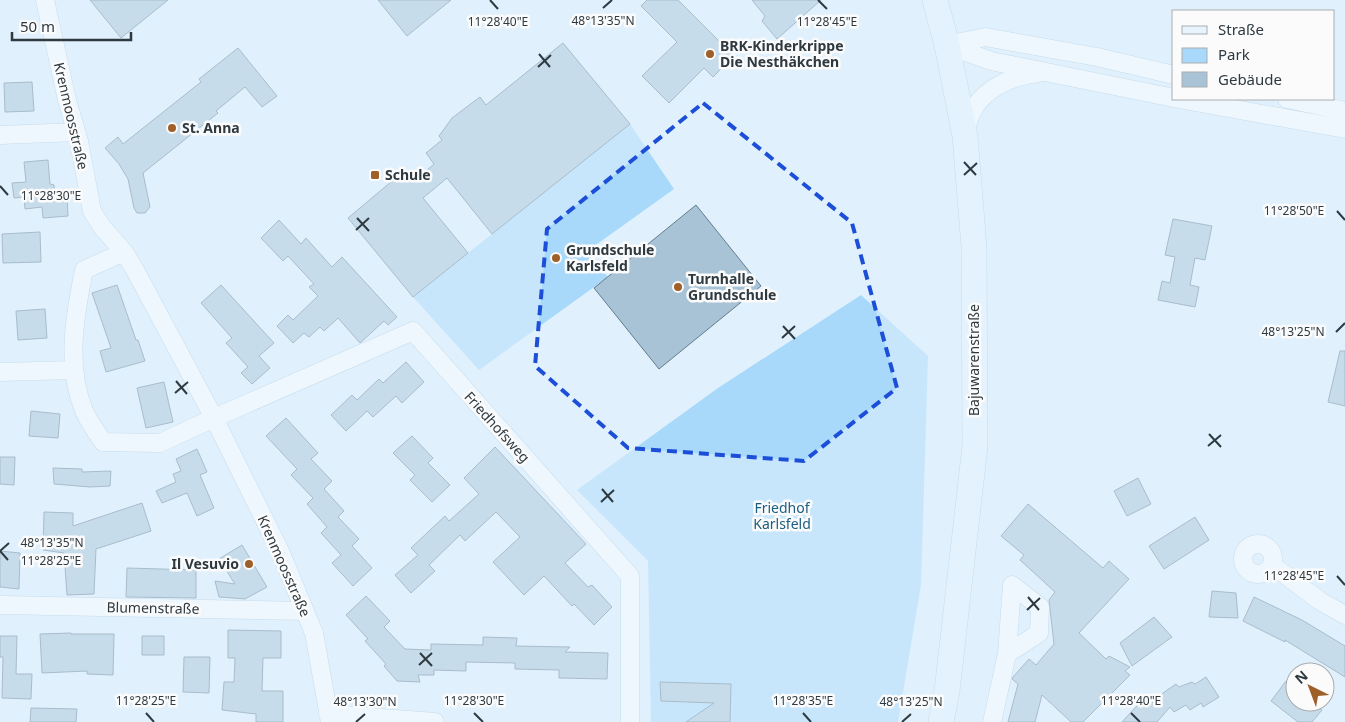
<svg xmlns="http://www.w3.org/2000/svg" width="1345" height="722" viewBox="0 0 1345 722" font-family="'Noto Sans',sans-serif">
  <rect width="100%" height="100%" fill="#e0f1fd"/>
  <!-- green -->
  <path fill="#a8d9fa" d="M630 124 674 189 586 252 608 277 479 370 413 297Z
    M861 295 928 356 921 585 898 722H651L648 561 577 490 718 388Z"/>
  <!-- building -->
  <path fill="#a8c3d5" stroke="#647d8e" d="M90 0H168L121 38Z
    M378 0H451L407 36Z
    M647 0H678L734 56 713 77 704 68 669 103 642 76 677 42 641 6Z
    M752 0H821L777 39 762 21 765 16Z
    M563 43 630 124 492 234 447 178 423 198 468 253 413 297 348 218 404 171 413 182 434 164 426 153 442 140 439 136 452 118 480 97 486 105Z
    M238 48 277 96 262 107 245 87 216 111 218 113 143 173 150 207 145 213H137L134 208 128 179 119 164 105 148 118 137 123 144 201 82 199 79Z
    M32 82 34 111 5 112 4 83Z
    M48 160 50 184 54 185 55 196 67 195 68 216 43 218 42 207 25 209 24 197 14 198 12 183 26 182 24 162Z
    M696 205 761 286 659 369 594 288Z
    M1173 219 1212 226 1205 260 1195 258 1190 285 1199 287 1195 307 1158 300 1162 281 1170 283 1175 257 1165 255Z
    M279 220 301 244 306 238 332 267 342 257 397 317 388 325 384 321 360 343 338 318 324 331 320 327 309 337 304 333 293 343 277 326 288 315 293 320 318 296 309 287 314 284 288 256 283 261 261 238Z
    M40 232 41 262 3 263 2 234Z
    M117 285 136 340H138L145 361 106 372 100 351 111 348 92 293Z
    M221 285 274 343 259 356 270 368 252 384 241 373 248 367 226 343 232 338 201 303Z
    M45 309 47 338 18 340 16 311Z
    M1340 351H1345V406L1328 402Z
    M406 362 424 382 402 403 396 396 373 417 367 411 346 431 331 415 352 395 357 400 379 379 383 383Z
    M164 382 173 422 146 428 137 388Z
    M31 411 60 414 58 438 29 436Z
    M286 418 318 453 311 459 332 481 324 489 344 511 338 517 359 539 352 546 372 568 353 586 332 563 341 555 321 533 327 527 307 504 313 498 291 475 297 469 266 436Z
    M412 436 433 458 428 463 450 485 432 502 410 480 415 475 393 453Z
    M495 447 586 544 565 563 588 587 592 585 612 607 594 625 574 604 572 606 544 576 524 595 493 562 520 537 496 512 465 541 460 535 429 565 435 571 411 593 395 575 418 555 411 548 445 516 449 521 479 494 464 478Z
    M197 449 207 472 200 475 214 508 197 516 187 493 162 503 156 491 176 482 173 474 181 471 176 459Z
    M0 457H15L14 485 0 484Z
    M53 468 82 469V472L111 471 110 486 90 487 54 484Z
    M1138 478 1151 504 1127 516 1114 491Z
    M142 503 151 531 96 549 94 594 67 595 64 553 43 550 44 512 73 513V526Z
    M1028 504 1103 568 1109 561 1129 579 1079 633 1106 659 1109 656 1130 667 1125 671 1130 675 1083 722H1071L1042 695 1035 722H1008L1018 684 1012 679 1013 677 1029 659 1036 665 1054 644 1049 600 1055 592 1020 560 1024 555 1001 536Z
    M1195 517 1209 540 1164 569 1149 546Z
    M242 545 267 587 245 599 219 597 215 581 235 584 219 559Z
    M0 551 20 553 19 589 0 587Z
    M127 568 196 570V598L126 597Z
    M1212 591 1236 593 1238 618 1209 617Z
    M366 596 390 621 384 627 405 649 431 650V644L483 645V637L517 638 516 646 570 647 565 652 608 653 607 679 559 678V670L515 669V663L466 662V671L434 670V675H418L420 682 397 681 384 666 386 664 365 641 368 639 346 615Z
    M1254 597 1302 620 1345 646V677L1285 640V642L1243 621Z
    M1154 617 1172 637 1132 666 1120 643Z
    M228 630 281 631V658H263L262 691H283V722H256V714L222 710 224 682H234L235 658H228Z
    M71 633V634H114L113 675 87 674V671L42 673 40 634Z
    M0 636H17L16 674H32L31 699 2 698 3 657H0Z
    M142 636H164V655H142Z
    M184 657H210L209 693 183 692Z
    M1206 677 1219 697 1203 707 1201 703 1190 710 1186 705 1174 712 1170 707 1157 722H1122L1146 696 1153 703 1163 693 1176 684 1179 687 1192 682 1195 684Z
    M1286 681 1295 689V702H1312L1322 710 1312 722H1298L1271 701Z
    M660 682 731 684 730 722H686L714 703 661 701Z
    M31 708 77 709 76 722H30Z"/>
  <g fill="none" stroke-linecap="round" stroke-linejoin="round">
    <!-- street casing -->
    <g stroke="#a8c3d5" stroke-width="19">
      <path id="street" d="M45 0 67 100 79 141 92 211 102 227 124 252 135 270 214 418 280 551 314 633 330 722
        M947 45 991 61 1174 98
        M947 45 985 37 1097 57 1174 75
        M1179 99 1345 129
        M1287 99 1345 111
        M966 133C967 127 968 120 971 114 982 89 1012 76 1038 73
        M0 135 76 132
        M124 252 84 270C75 314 66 365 83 408 87 420 96 431 103 442L160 443 214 418 413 331 630 576V722
        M0 372 74 370
        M1243 559a15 15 0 1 1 30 0a15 15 0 1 1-30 0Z
        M1272 565 1320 601 1345 615
        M1012 585 1040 607 1039 633 1007 654Z
        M0 605 305 611
        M328 714 435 722
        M992 722 1007 654"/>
    </g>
    <!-- secondary casing -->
    <g stroke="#a8c3d5" stroke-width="26">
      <path id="secondary" d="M935 0 947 45 965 136 974 247 975 446 947 691 941 722"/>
    </g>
    <!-- street -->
    <use href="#street" stroke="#fff" stroke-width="18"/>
    <!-- secondary -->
    <use href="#secondary" stroke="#e7f4fd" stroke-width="25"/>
  </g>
  <!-- marked area -->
  <path d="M0 0H1345V722H0ZM703 103 852 223 897 388 804 461 628 448 535 366 547 229Z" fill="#e0f1fd" fill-opacity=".55" fill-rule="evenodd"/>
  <path fill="none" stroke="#1d4ed8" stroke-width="4" stroke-dasharray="10 6" stroke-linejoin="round" d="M703 103 852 223 897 388 804 461 628 448 535 366 547 229Z"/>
  <!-- ticks -->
  <path fill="none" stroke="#2e3940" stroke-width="2" d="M490 0 498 9M818 0 827 9M603 8 612 0M539 54 550 67M538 67 551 55M964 162 976 175M964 175 977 163M0 186 8 195M1337 211 1345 220M357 218 369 231M356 230 369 218M783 326 795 339M1336 332 1345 323M782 338 795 326M176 381 187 394M175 393 188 382M1209 434 1221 447M1208 446 1221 435M602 489 613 502M601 502 614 490M0 551 8 560M0 551 9 543M1337 576 1345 585M1028 597 1039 610M1027 610 1040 598M420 653 432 666M419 665 432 653M146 713 154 722M474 713 483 722M803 713 811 722M1131 713 1140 722M356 722 365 714M902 722 911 714"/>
  <!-- markers -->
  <g fill="#9f5f28" stroke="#fbfbfb" stroke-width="2">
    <circle cx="710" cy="54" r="5"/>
    <circle cx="172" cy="128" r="5"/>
    <rect x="370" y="170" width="10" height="10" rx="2.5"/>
    <circle cx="556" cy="258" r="5"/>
    <circle cx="678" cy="287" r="5"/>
    <circle cx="249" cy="564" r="5"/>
  </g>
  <g text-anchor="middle" stroke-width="5" stroke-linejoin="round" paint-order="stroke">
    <!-- poi labels -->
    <g font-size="14" font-weight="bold" fill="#2e3940" stroke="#fbfbfb" text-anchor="start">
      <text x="720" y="51">BRK-Kinderkrippe<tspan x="720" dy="16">Die Nesthäkchen</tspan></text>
      <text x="182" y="133">St. Anna</text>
      <text x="385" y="180">Schule</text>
      <text x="566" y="255">Grundschule<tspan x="566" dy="16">Karlsfeld</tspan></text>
      <text x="688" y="284">Turnhalle<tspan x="688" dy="16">Grundschule</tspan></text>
      <text x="239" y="569" text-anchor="end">Il Vesuvio</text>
    </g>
    <!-- street labels -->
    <g font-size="14" fill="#2e3940" stroke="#fbfbfb">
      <text transform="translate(71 116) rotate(77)" y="5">Krenmoosstraße</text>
      <text transform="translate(974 360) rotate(-90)" y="5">Bajuwarenstraße</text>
      <text transform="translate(497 427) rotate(48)" y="5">Friedhofsweg</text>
      <text transform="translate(284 566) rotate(66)" y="5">Krenmoosstraße</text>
      <text transform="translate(153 608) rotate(1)" y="5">Blumenstraße</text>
    </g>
    <!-- park labels -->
    <g font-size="14" fill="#1a5d82" stroke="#fbfbfb">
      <text x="782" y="513">Friedhof<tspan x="782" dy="16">Karlsfeld</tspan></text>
    </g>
  </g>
  <g font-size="12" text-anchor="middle" fill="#2e3940" stroke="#fbfbfb" stroke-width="5" stroke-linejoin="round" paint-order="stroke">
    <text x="603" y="25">48°13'35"N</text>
    <text x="498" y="26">11°28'40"E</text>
    <text x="827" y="26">11°28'45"E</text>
    <text x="51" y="200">11°28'30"E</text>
    <text x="1294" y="215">11°28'50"E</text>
    <text x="1293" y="336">48°13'25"N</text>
    <text x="52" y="547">48°13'35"N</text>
    <text x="51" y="565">11°28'25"E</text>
    <text x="1294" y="580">11°28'45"E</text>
    <text x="146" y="705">11°28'25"E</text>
    <text x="474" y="705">11°28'30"E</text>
    <text x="803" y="705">11°28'35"E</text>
    <text x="1131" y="705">11°28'40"E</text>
    <text x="365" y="706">48°13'30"N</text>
    <text x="911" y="706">48°13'25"N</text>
  </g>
  <!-- legend -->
  <rect x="1172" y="10" width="162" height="90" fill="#fbfbfb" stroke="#a9adb0"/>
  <rect x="1182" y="26" width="25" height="8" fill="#e7f4fd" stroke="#a9adb0"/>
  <text x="1218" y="35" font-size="15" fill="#2e3940">Straße</text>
  <rect x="1182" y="48" width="25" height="15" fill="#a8d9fa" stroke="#a9adb0"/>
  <text x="1218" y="60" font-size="15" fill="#2e3940">Park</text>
  <rect x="1182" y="72" width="25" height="15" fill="#a8c3d5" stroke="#a9adb0"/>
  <text x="1218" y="85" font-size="15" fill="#2e3940">Gebäude</text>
  <!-- north arrow -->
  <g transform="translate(1310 687) rotate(318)"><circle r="24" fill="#fbfbfb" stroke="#a9adb0"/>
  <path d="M0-4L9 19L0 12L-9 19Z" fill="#9f5f28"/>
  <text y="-8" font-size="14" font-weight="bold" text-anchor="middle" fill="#2e3940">N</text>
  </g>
  <!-- scale -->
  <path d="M12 32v8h119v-8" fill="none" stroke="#2e3940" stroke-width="2.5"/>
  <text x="20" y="32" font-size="15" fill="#2e3940" stroke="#fbfbfb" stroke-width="4" paint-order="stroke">50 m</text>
</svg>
